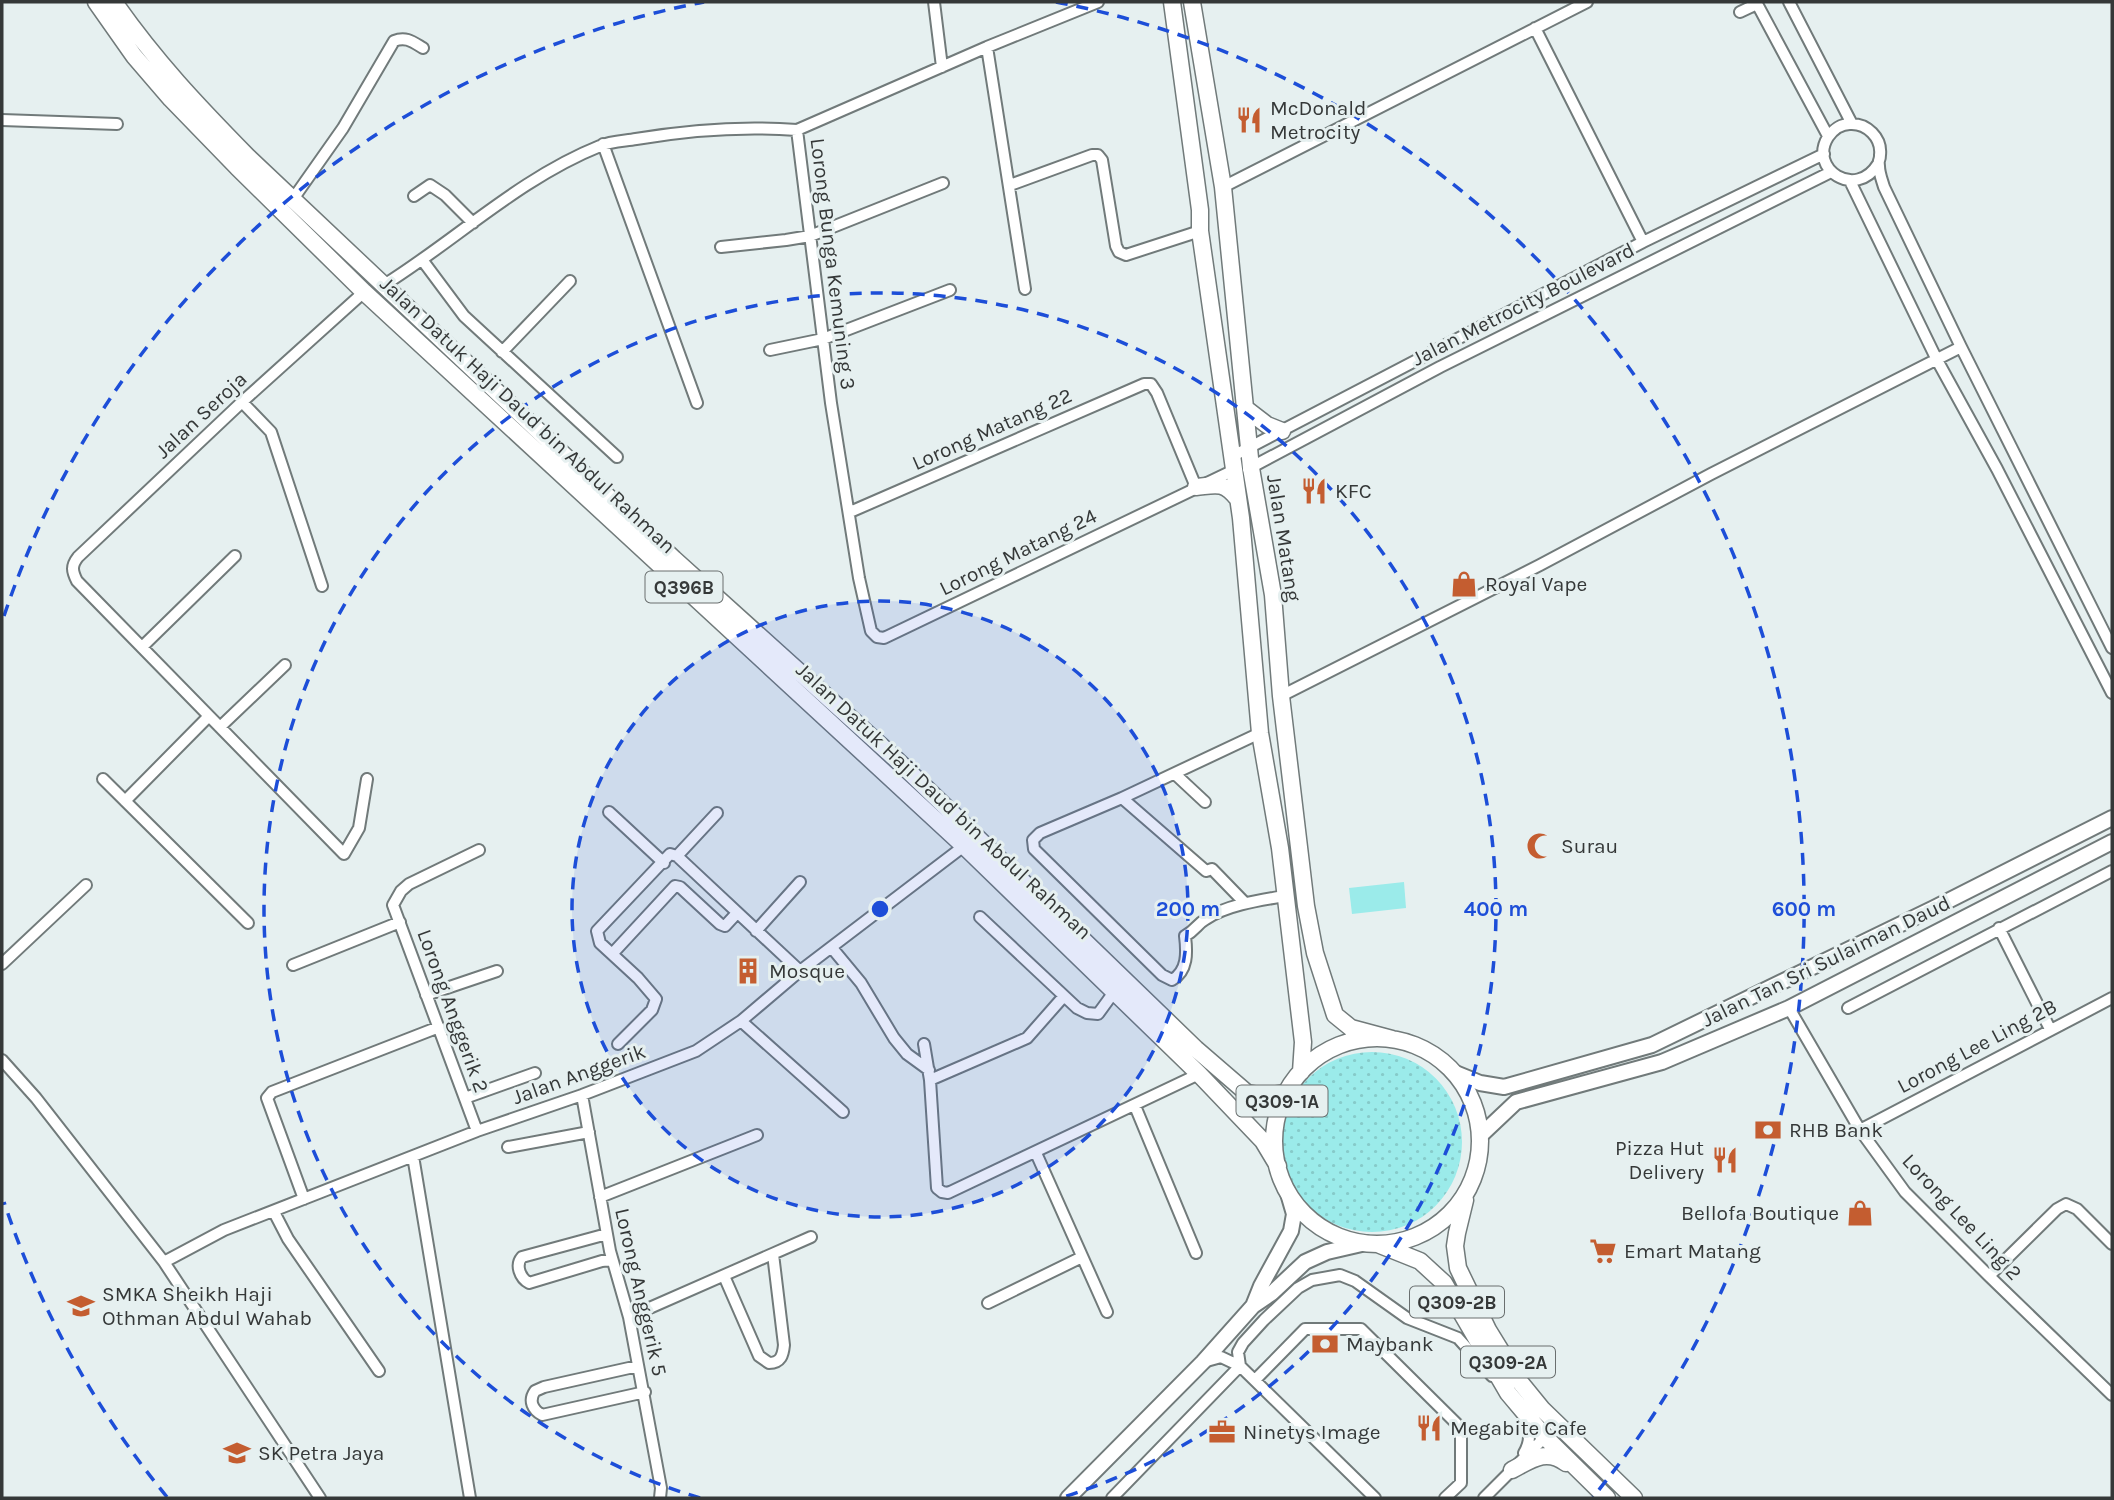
<svg xmlns="http://www.w3.org/2000/svg" width="2114" height="1500" viewBox="0 0 2114 1500" font-family="Karla,sans-serif">
  <defs>
    <pattern id="grass-dots" width="8" height="8" patternUnits="userSpaceOnUse" patternTransform="scale(1.75)"><rect width="8" height="8" fill="#9bebea"/><path d="M2 2h.1M6 6h.1" fill="none" stroke="#86cac9" stroke-width="1.8" stroke-linecap="round"/></pattern>
  </defs>
  <rect width="100%" height="100%" fill="#e6f0f0"/>
  <!-- grass -->
  <path fill="url(#grass-dots)" d="M1282 1142a90 90 0 1 1 180 0a90 90 0 1 1-180 0Z"/>
  <!-- pitch -->
  <path fill="#9bebea" d="M1404 882 1406 908 1352 914 1349 888Z"/>
  <g fill="none" stroke-linecap="round" stroke-linejoin="round">
    <!-- street casing -->
    <g stroke="#717a7a" stroke-width="14">
      <path id="street" d="M934 2 942 67
        M1756 2 1828 136
        M1789 2 1852 124
        M1740 12 1757 4
        M1535 28 1643 242
        M987 47 1025 289
        M2 120 117 124
        M797 130 831 403 859 578 871 631 877 637 884 638 1232 471
        M603 144 697 403
        M1878 164C1856 200 1808 169 1828 137 1833 130 1841 124 1850 124 1867 123 1882 138 1880 155 1880 162 1878 158 1879 166 1879 173 1882 180 1884 187L1961 347 2112 648
        M1850 181 1937 360 1997 469 2112 693
        M1010 185 1092 155H1098L1102 160 1116 246 1119 252 1126 255 1200 231
        M1223 187 1587 2
        M414 196 430 185 445 195 473 223
        M293 199 343 128 394 41C406 36 413 42 423 48
        M721 247 786 240 810 236 943 183
        M423 261 464 316 617 457
        M384 285C456 240 520 178 600 146 611 141 625 141 636 139 689 130 744 126 797 130L987 47 1098 2
        M364 292 242 402 78 557C71 566 72 571 77 581L344 854 359 828 367 779
        M770 350 823 339 950 290
        M502 352 570 281
        M242 402 271 432 322 586
        M1231 457 1643 242 1824 154
        M1248 469 1440 367 1831 172
        M850 512 1144 384H1151L1157 393 1196 487
        M142 647 235 556
        M1281 696 1540 565 1711 474 1961 347
        M220 727 285 665
        M1260 733 1122 798 1040 833 1033 840 1034 849 1162 975 1172 980C1188 971 1187 952 1185 936 1196 930 1197 924 1206 919 1226 905 1261 900 1285 896
        M1175 774 1205 802
        M103 779 248 923
        M1122 798 1206 871 1212 869 1245 903
        M125 801 209 716
        M609 812 664 863
        M677 856 717 813
        M980 917 1077 1008 1087 1013 1098 1014 1114 992
        M1999 928 2050 1029
        M756 931 800 882
        M832 948 861 983 894 1038 907 1054 929 1070
        M613 953 675 886 680 887 720 924 725 926 737 913
        M2 964 86 885
        M293 965 400 922
        M426 995 497 971
        M1789 1008 1860 1130 1905 1192 1989 1276 2112 1395
        M1848 1008 2112 871
        M741 1021 843 1112
        M618 1044 652 1010 656 999 638 978 600 943 597 931 670 854 677 856 800 971
        M924 1044 930 1080 937 1188 942 1192 948 1193 1199 1074
        M2 1060 36 1098 164 1262 320 1498
        M930 1080 1027 1038 1064 996
        M582 1095 610 1251 629 1317 661 1488 660 1498
        M465 1098 535 1073
        M1135 1106 1196 1253
        M1860 1130 2112 998
        M477 1131 393 905 401 891 409 884 479 850
        M508 1147 589 1132
        M1036 1153 1107 1312
        M413 1156 470 1498
        M600 1197 757 1135
        M304 1199 267 1098 272 1092 439 1027
        M274 1212 288 1239 379 1371
        M607 1234 522 1257C515 1265 520 1278 529 1283L602 1261 612 1260
        M164 1262 224 1230 477 1131 582 1095 696 1051 741 1021 800 971 964 846
        M724 1276 759 1356 769 1363C781 1363 783 1355 784 1345L773 1254
        M1989 1276 2057 1209 2066 1204 2077 1209 2112 1244
        M988 1303 1082 1257
        M629 1317 811 1237
        M1203 1362 1221 1357 1240 1366 1375 1498
        M638 1366 544 1387 535 1391C528 1401 533 1410 542 1415L645 1392
        M1240 1366 1238 1352 1243 1343 1264 1320 1298 1288 1312 1280 1340 1275 1355 1281 1407 1318 1458 1338 1492 1376
        M1255 1380 1305 1329H1361L1461 1428V1483L1445 1498
        M1524 1453C1531 1441 1530 1432 1525 1419
        M1112 1498 1240 1366
        M1484 1498 1545 1437"/>
    </g>
    <!-- secondary casing -->
    <g stroke="#717a7a" stroke-width="18">
      <path id="secondary" d="M1453 1072 1480 1083 1504 1087 1652 1045 1934 908 2112 818
        M1480 1136 1516 1102 1662 1062 1789 1008 2112 842
        M1253 1306 1261 1286 1291 1231 1294 1214 1287 1190
        M1068 1498 1203 1362 1253 1306 1272 1293 1305 1262 1327 1252 1366 1243"/>
    </g>
    <!-- primary casing -->
    <g stroke="#717a7a" stroke-width="19">
      <path id="primary" d="M96 2 134 56 171 99 237 167 364 292 964 846 1199 1074 1263 1141 1278 1166
        M114 2C156 62 197 105 248 157L674 559 898 761 1196 1049 1247 1093 1265 1096 1286 1093
        M1172 2 1200 210V231L1241 518 1260 733 1280 848 1303 1042 1301 1072
        M1192 2 1223 187 1251 468 1273 595 1281 696 1306 906 1315 953 1335 1015 1351 1028 1392 1039
        M1245 408 1267 425 1282 431
        M1196 487C1216 485 1223 481 1237 498
        M1274 1141a103 103 0 1 1 206 0a103 103 0 1 1-206 0Z
        M1465 1200 1457 1233 1455 1246 1458 1268 1488 1330 1520 1382 1542 1409 1634 1498
        M1380 1245 1420 1261 1444 1283 1508 1393 1545 1437 1607 1498
        M1512 1470C1531 1460 1546 1448 1566 1463"/>
    </g>
    <!-- street -->
    <use href="#street" stroke="#fff" stroke-width="10"/>
    <!-- secondary -->
    <use href="#secondary" stroke="#fff" stroke-width="14"/>
    <!-- primary -->
    <use href="#primary" stroke="#fff" stroke-width="16"/>
  </g>
  <!-- distance rings -->
  <circle cx="880" cy="909" r="308" fill="#1d4ed8" fill-opacity=".12"/>
  <g fill="none" stroke="#1d4ed8" stroke-width="3.5" stroke-dasharray="12 9">
    <circle cx="880" cy="909" r="308"/>
    <path d="M700 1498A616 616 0 1 1 1060 1498"/>
    <path d="M167 1497A924 924 0 0 1 4 1202M4 616A924 924 0 0 1 704 2M1056 2A924 924 0 0 1 1593 1497"/>
  </g>
  <!-- icons -->
  <defs>
    <g id="restaurant-bare" transform="scale(2.1)"><path d="M-5-6h1v4h1v-4h1v4h1v-4h1v5L-1.5 .5V6h-2V.5L-5-1ZM5-6V6H3V1.5H1.5Q1.5-4 5-6Z" fill="#c45d30" stroke="#e6f0f0" stroke-width="2.5" paint-order="stroke"/></g>
    <g id="shop-bare" transform="scale(2.1)"><path d="M-5-2.5h2.3a2.7 3.5 0 0 1 5.4 0H5L5.5 6h-11ZM-1.5-2.5h3a1.5 2.3 0 0 0-3 0Z" fill="#c45d30" stroke="#e6f0f0" stroke-width="2.5" paint-order="stroke"/></g>
    <g id="mosque-bare" transform="scale(2.1)"><path d="M3.5-4.9A6 6 0 1 0 3.5 4.9A5 5 0 1 1 3.5-4.9Z" fill="#c45d30" stroke="#e6f0f0" stroke-width="2.5" paint-order="stroke"/></g>
    <g id="building-bare" transform="scale(2.1)"><path d="M-4-6H4V6H1V3H-1V6H-4ZM-2.5-4.3h1.7v1.8h-1.7ZM.8-4.3h1.7v1.8H.8ZM-2.5-1h1.7V.8h-1.7ZM.8-1h1.7V.8H.8Z" fill="#c45d30" stroke="#e6f0f0" stroke-width="2.5" paint-order="stroke"/></g>
    <g id="bank-bare" transform="scale(2.1)"><path d="M-6-4H6V4H-6ZM0-2.3a2.3 2.3 0 1 0 0 4.6a2.3 2.3 0 1 0 0-4.6Z" fill="#c45d30" stroke="#e6f0f0" stroke-width="2.5" paint-order="stroke"/></g>
    <g id="supermarket-bare" transform="scale(2.1)"><path d="M-6-5.5h2.5l.6 2H6L4.5 2H-2.5L-4.4-4H-6ZM-1.5 3.2a1.3 1.3 0 1 0 .1 0ZM3 3.2a1.3 1.3 0 1 0 .1 0Z" fill="#c45d30" stroke="#e6f0f0" stroke-width="2.5" paint-order="stroke"/></g>
    <g id="school-bare" transform="scale(2.1)"><path d="M0-5L7-2L0 1L-7-2ZM-4 1L0 2.5L4 1V4Q0 6-4 4Z" fill="#c45d30" stroke="#e6f0f0" stroke-width="2.5" paint-order="stroke"/></g>
    <g id="office-bare" transform="scale(2.1)"><path d="M-6-3h4V-5.5h4V-3h4V5H-6ZM-1-4.5V-3h2v-1.5ZM-6 0V1H6V0Z" fill="#c45d30" stroke="#e6f0f0" stroke-width="2.5" paint-order="stroke"/></g>
  </defs>
  <g fill-rule="evenodd">
    <use href="#restaurant-bare" x="1249" y="120"/>
    <use href="#restaurant-bare" x="1314" y="491"/>
    <use href="#shop-bare" x="1464" y="584"/>
    <use href="#mosque-bare" x="1540" y="846"/>
    <use href="#building-bare" x="748" y="971"/>
    <use href="#bank-bare" x="1768" y="1130"/>
    <use href="#restaurant-bare" x="1725" y="1160"/>
    <use href="#shop-bare" x="1860" y="1213"/>
    <use href="#supermarket-bare" x="1603" y="1251"/>
    <use href="#school-bare" x="81" y="1306"/>
    <use href="#bank-bare" x="1325" y="1344"/>
    <use href="#restaurant-bare" x="1429" y="1428"/>
    <use href="#office-bare" x="1222" y="1432"/>
    <use href="#school-bare" x="237" y="1453"/>
  </g>
  <g text-anchor="middle" stroke-width="6" stroke-linejoin="round" paint-order="stroke">
    <!-- shield labels -->
    <g fill="#e6f0f0" stroke="#6a6f6f" stroke-width="2">
      <rect x="645.5" y="571.5" width="77" height="31" rx="5"/>
      <rect x="1236.5" y="1085.5" width="91" height="31" rx="5"/>
      <rect x="1410" y="1286.5" width="94" height="31" rx="5"/>
      <rect x="1461" y="1346.5" width="94" height="31" rx="5"/>
    </g>
    <g font-size="19" font-weight="bold" fill="#353838">
      <text x="684" y="594">Q396B</text>
      <text x="1282" y="1108">Q309-1A</text>
      <text x="1457" y="1309">Q309-2B</text>
      <text x="1508" y="1369">Q309-2A</text>
    </g>
    <!-- poi labels -->
    <g font-size="21" fill="#353838" stroke="#e6f0f0" text-anchor="start">
      <text x="1270" y="115">McDonald<tspan x="1270" dy="24">Metrocity</tspan></text>
      <text x="1335" y="498">KFC</text>
      <text x="1485" y="591">Royal Vape</text>
      <text x="1561" y="853">Surau</text>
      <text x="769" y="978">Mosque</text>
      <text x="1789" y="1137">RHB Bank</text>
      <text x="1704" y="1155" text-anchor="end">Pizza Hut<tspan x="1704" dy="24">Delivery</tspan></text>
      <text x="1839" y="1220" text-anchor="end">Bellofa Boutique</text>
      <text x="1624" y="1258">Emart Matang</text>
      <text x="102" y="1301">SMKA Sheikh Haji<tspan x="102" dy="24">Othman Abdul Wahab</tspan></text>
      <text x="1346" y="1351">Maybank</text>
      <text x="1450" y="1435">Megabite Cafe</text>
      <text x="1243" y="1439">Ninetys Image</text>
      <text x="258" y="1460">SK Petra Jaya</text>
    </g>
    <!-- street labels -->
    <g font-size="21" fill="#353838" stroke="#e6f0f0">
      <text transform="translate(833 264) rotate(83)" y="7">Lorong Bunga Kemuning 3</text>
      <text transform="translate(1523 304) rotate(-27)" y="7">Jalan Metrocity Boulevard</text>
      <text transform="translate(201 415) rotate(-43)" y="7">Jalan Seroja</text>
      <text transform="translate(528 415) rotate(43)" y="7">Jalan Datuk Haji Daud bin Abdul Rahman</text>
      <text transform="translate(992 429) rotate(-24)" y="7">Lorong Matang 22</text>
      <text transform="translate(1284 538) rotate(81)" y="7">Jalan Matang</text>
      <text transform="translate(1018 552) rotate(-26)" y="7">Lorong Matang 24</text>
      <text transform="translate(944 801) rotate(43)" y="7">Jalan Datuk Haji Daud bin Abdul Rahman</text>
      <text transform="translate(1826 961) rotate(-26)" y="7">Jalan Tan Sri Sulaiman Daud</text>
      <text transform="translate(453 1011) rotate(70)" y="7">Lorong Anggerik 2</text>
      <text transform="translate(1977 1046) rotate(-28)" y="7">Lorong Lee Ling 2B</text>
      <text transform="translate(579 1074) rotate(-20)" y="7">Jalan Anggerik</text>
      <text transform="translate(1962 1217) rotate(47)" y="7">Lorong Lee Ling 2</text>
      <text transform="translate(641 1292) rotate(77)" y="7">Lorong Anggerik 5</text>
    </g>
  </g>
  <circle cx="880" cy="909" r="10" fill="#1d4ed8" stroke="#e6f0f0" stroke-width="3.5"/>
  <g font-size="21" text-anchor="middle" font-weight="bold" fill="#1d4ed8" stroke="#e6f0f0" stroke-width="6" stroke-linejoin="round" paint-order="stroke">
    <text x="1188" y="916">200 m</text>
    <text x="1496" y="916">400 m</text>
    <text x="1804" y="916">600 m</text>
  </g>
  <!-- border -->
  <rect width="2114" height="1500" fill="none" stroke="#353838" stroke-width="7"/>
</svg>
